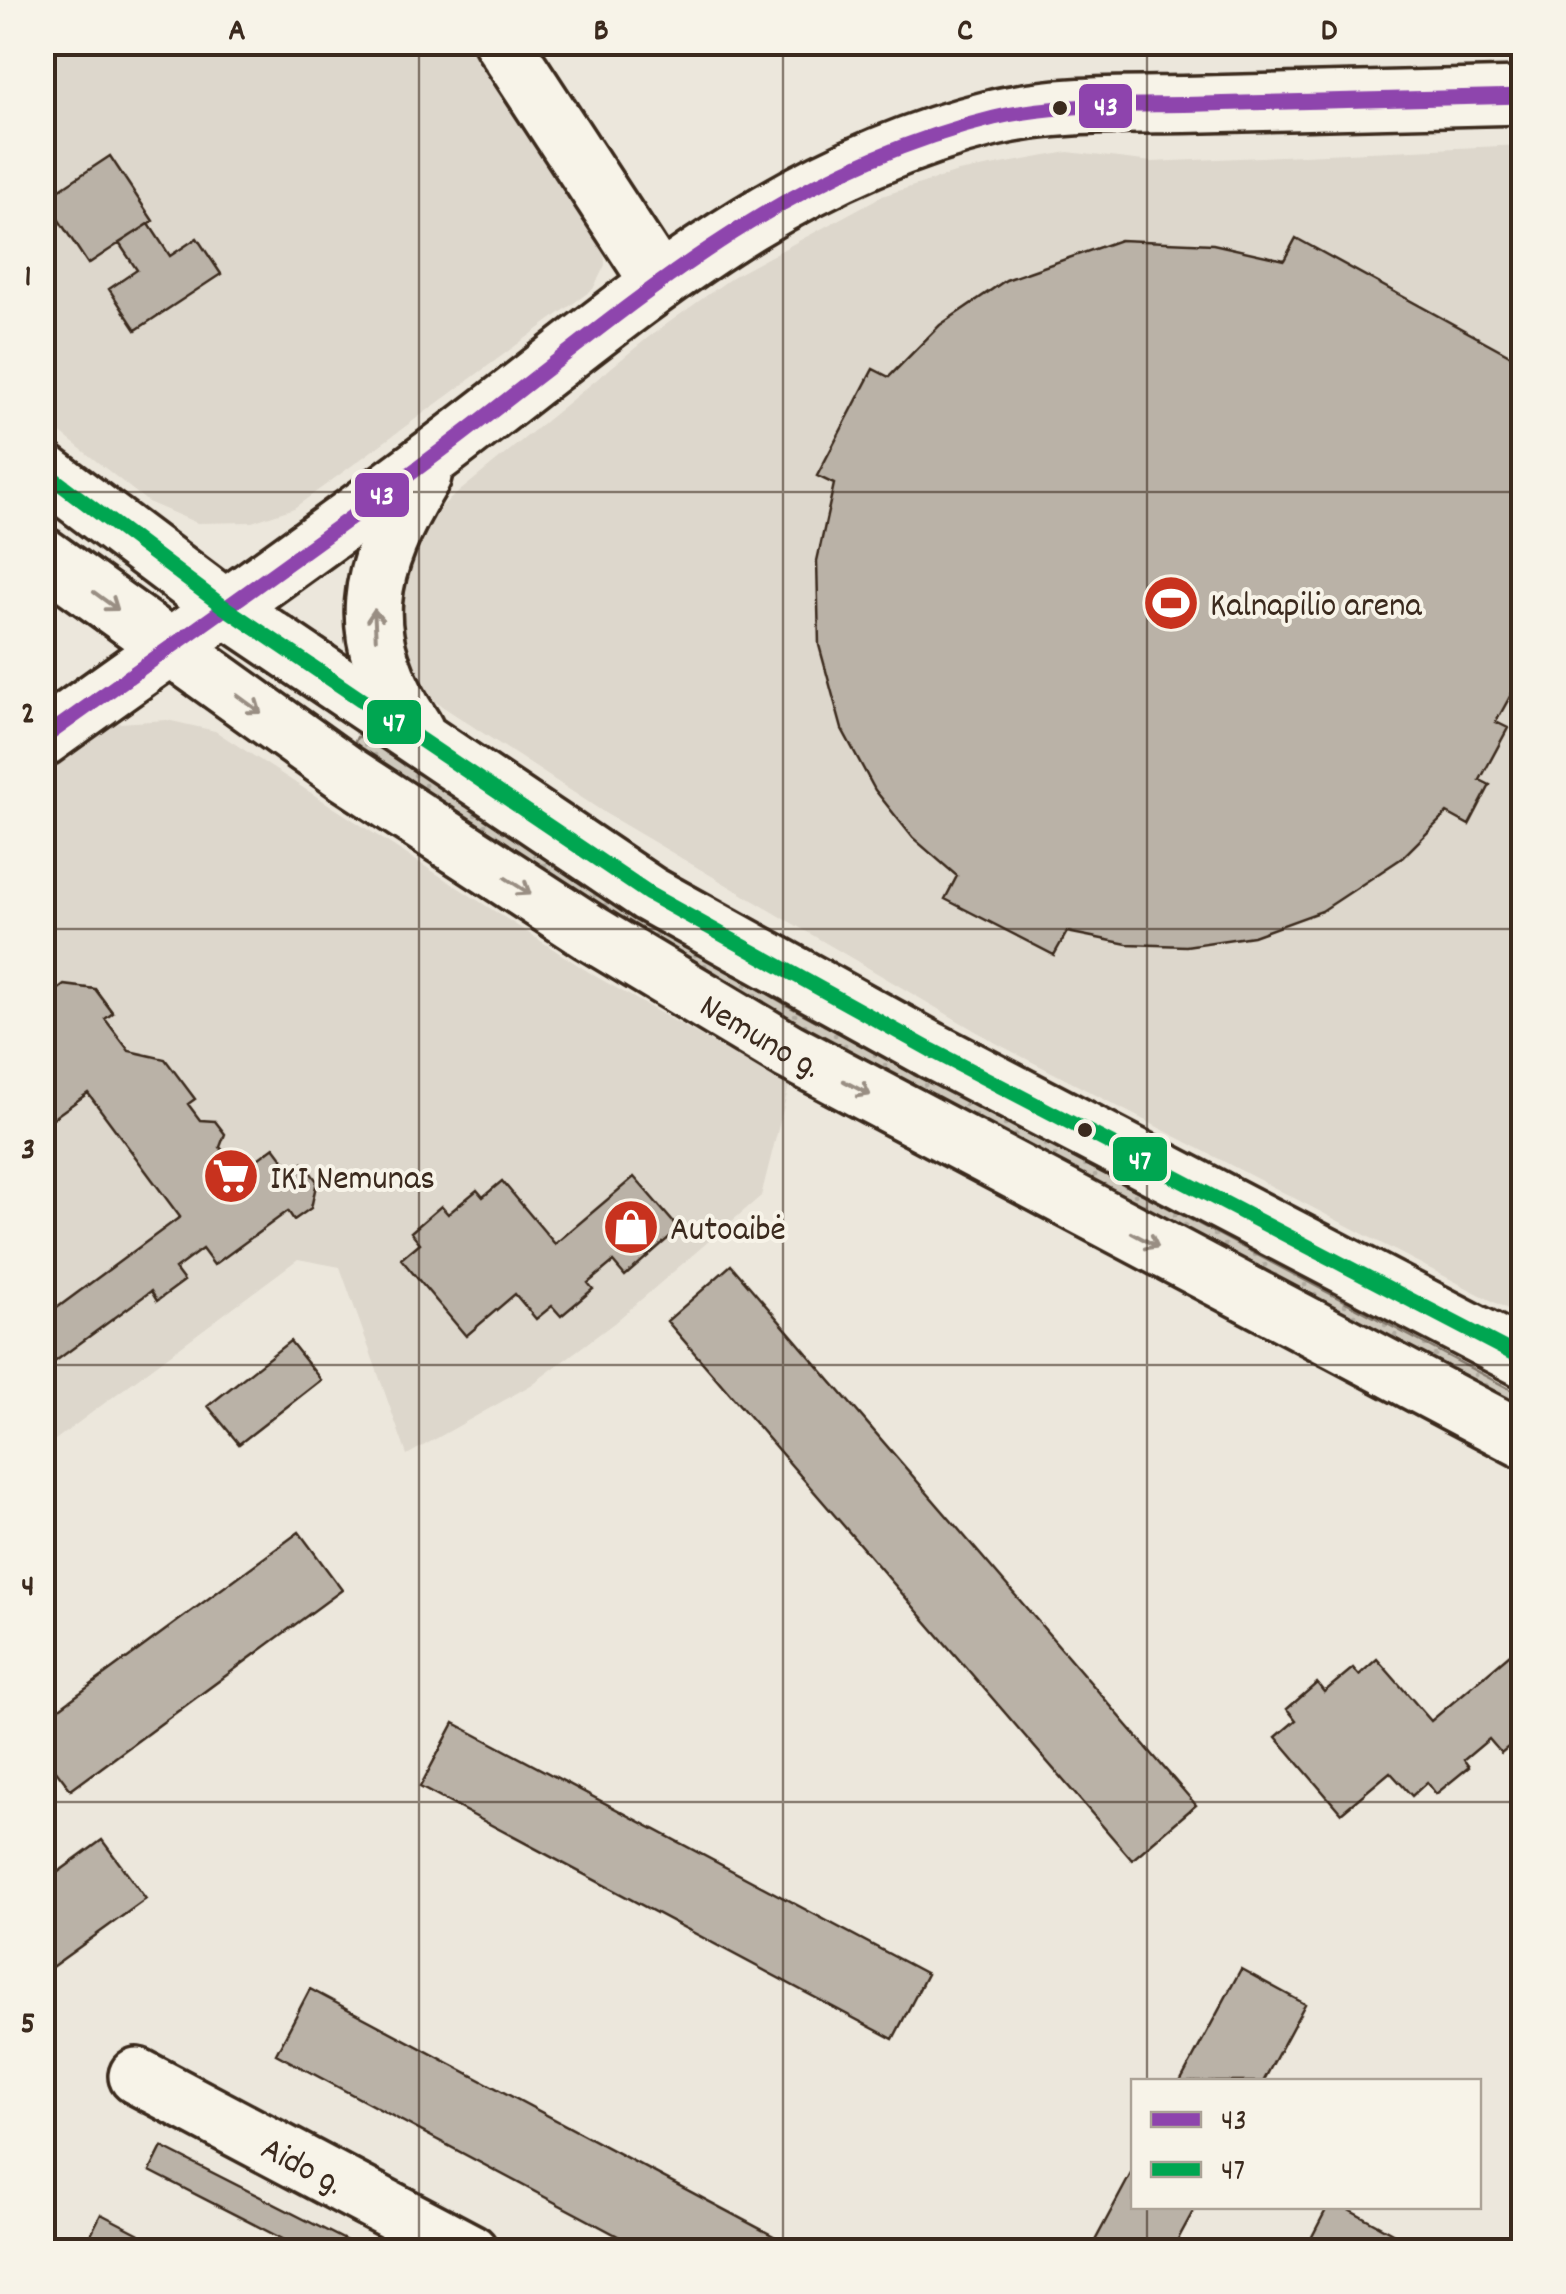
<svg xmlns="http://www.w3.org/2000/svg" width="1566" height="2294" viewBox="0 0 1566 2294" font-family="Dekko,sans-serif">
  <defs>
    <pattern id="grass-dots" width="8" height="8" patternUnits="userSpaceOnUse" patternTransform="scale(2.5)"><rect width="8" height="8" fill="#cec8bc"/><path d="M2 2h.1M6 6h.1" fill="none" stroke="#b2aca1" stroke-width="1.8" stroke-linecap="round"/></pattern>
  </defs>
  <rect width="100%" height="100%" fill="#ece7dc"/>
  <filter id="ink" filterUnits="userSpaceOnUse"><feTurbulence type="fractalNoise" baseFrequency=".01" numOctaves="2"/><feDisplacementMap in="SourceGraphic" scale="20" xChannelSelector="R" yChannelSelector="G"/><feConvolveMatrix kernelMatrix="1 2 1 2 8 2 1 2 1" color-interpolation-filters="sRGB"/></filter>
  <g filter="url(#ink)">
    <!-- built -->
    <path fill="#ddd7cc" d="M42 43H480L604 246 605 265 593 289 294 508 252 522 197 523 148 502 43 419Z
      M1523 145V1317L996 1043 608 815 425 695 401 673 395 566 411 531 650 336 734 276 882 196 958 172 1068 152 1152 162Z
      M167 720 215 731 595 976 789 1086 761 1196 614 1323 531 1385 407 1455 340 1267 298 1259 43 1449V767L119 723Z"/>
    <!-- grass -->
    <path fill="url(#grass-dots)" stroke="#84796d" stroke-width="2.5" d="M357 737H366L603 896 790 1007 1523 1396V1416L785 1026 351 751Z"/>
    <!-- building -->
    <path fill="#bab2a7" stroke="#3b2a1e" stroke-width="2.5" d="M110 156 153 221 88 264 45 199Z
      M149 224 170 256 197 238 221 274 136 330 109 289 137 270 119 243Z
      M1296 238 1524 363V671L1496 722 1508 728 1480 780 1490 785 1469 825 1447 813 1402 858 1322 911 1253 936 1186 946 1127 944 1067 932 1054 955 945 899 957 876 913 838 875 790 842 729 819 645 817 561 834 484 817 476 873 369 889 377 940 325 1006 280 1120 240 1213 244 1284 260Z
      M64 985 95 989 113 1013 105 1019 129 1051 165 1059 195 1099 188 1104 200 1120 215 1121 225 1134 220 1147 230 1160 255 1161 274 1147 292 1171 303 1163 317 1181 311 1208 294 1220 288 1211 214 1265 202 1249 175 1269 184 1281 157 1301 151 1291 42 1371V1319L180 1217 88 1093 42 1126V1018L55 1008 47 998Z
      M634 1177 679 1229 625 1276 613 1262 588 1283 593 1289 561 1316 552 1306 536 1319 515 1294 466 1336 401 1259 420 1243 411 1232 441 1206 448 1214 477 1190 483 1197 502 1181 555 1244Z
      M731 1265 1196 1805 1132 1860 667 1321Z
      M290 1341 321 1380 239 1444 208 1406Z
      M299 1532 342 1590 71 1790 42 1752V1721Z
      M1510 1654 1524 1670V1734L1501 1753 1489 1739 1464 1760 1469 1767 1436 1794 1427 1782 1412 1796 1390 1772 1341 1813 1276 1737 1296 1720 1287 1709 1317 1683 1324 1692 1353 1668 1359 1675 1377 1659 1431 1721Z
      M454 1723 927 1974 893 2039 420 1787Z
      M102 1840 146 1899 42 1974V1884Z
      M1241 1969 1305 2004 1263 2082H1180Z
      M310 1989 783 2241 778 2252H648L276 2054Z
      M162 2147 347 2241 342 2252H308L150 2171Z
      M1134 2168V2206H1196L1171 2252H1089Z
      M1328 2206H1343L1427 2252H1304Z
      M101 2214 174 2252H82Z"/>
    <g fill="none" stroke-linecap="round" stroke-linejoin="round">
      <!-- minor casing -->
      <g stroke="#3b2a1e" stroke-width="62">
        <g id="minor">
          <path id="s1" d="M137 2076 470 2252"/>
        </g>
      </g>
      <!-- major casing -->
      <g stroke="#3b2a1e" stroke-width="62">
        <g id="major">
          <path d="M502 42 659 282"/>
          <path d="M42 470 224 607 649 894 931 1050 1524 1359"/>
          <path id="s2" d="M42 555 344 772 591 933 788 1051 1524 1440"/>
          <path d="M415 729C351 633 366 570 423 476"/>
          <path d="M42 739C174 644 308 551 438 453 618 318 768 173 994 118 1060 102 1136 106 1204 104 1310 101 1417 99 1524 96"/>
        </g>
      </g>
      <!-- minor -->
      <use href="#minor" stroke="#f7f3e8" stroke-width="55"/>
      <!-- major -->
      <use href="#major" stroke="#f7f3e8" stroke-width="55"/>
      <!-- bus-1 casing -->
      <g stroke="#f7f3e8" stroke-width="22">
        <path id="bus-1" d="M42 739C174 644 308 551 438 453 618 318 768 173 994 118 1060 102 1136 106 1204 104 1310 101 1417 99 1524 96"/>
      </g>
      <!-- bus-2 casing -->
      <g stroke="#f7f3e8" stroke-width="22">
        <path id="bus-2" d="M42 470 224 607 649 894 931 1050 1524 1359"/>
      </g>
      <!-- bus-1 -->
      <use href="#bus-1" stroke="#8e44ad" stroke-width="15"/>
      <!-- bus-2 -->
      <use href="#bus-2" stroke="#00a651" stroke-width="15"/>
    </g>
    <!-- one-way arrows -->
    <defs><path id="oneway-shaft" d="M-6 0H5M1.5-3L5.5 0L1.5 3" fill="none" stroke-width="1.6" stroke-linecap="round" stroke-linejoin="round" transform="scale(2.5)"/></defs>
    <g stroke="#998e83">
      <use href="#oneway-shaft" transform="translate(106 601) rotate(36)"/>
      <use href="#oneway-shaft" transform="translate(375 624) rotate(-93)"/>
      <use href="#oneway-shaft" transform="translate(249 704) rotate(36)"/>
      <use href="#oneway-shaft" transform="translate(518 886) rotate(33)"/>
      <use href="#oneway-shaft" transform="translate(857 1088) rotate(28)"/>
      <use href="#oneway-shaft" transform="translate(1145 1240) rotate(28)"/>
    </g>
  </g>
  <!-- grid -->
  <path fill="none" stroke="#3b2a1e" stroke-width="2.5" stroke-opacity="0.55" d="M419 42V2252M783 42V2252M1147 42V2082M42 492H1524M42 929H1524M42 1365H1524M42 1802H1524M1147 2206V2252"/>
  <!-- icons -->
  <defs>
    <g id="stadium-disc" transform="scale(2.875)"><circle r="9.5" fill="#c8321e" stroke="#f7f3e8"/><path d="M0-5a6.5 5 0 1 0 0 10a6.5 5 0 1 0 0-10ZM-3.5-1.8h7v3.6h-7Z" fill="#fff"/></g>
    <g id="supermarket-disc" transform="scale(2.875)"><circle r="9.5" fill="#c8321e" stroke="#f7f3e8"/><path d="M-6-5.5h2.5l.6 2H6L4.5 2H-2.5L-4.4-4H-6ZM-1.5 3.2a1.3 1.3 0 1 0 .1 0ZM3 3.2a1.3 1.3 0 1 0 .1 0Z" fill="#fff"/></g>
    <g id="shop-disc" transform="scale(2.875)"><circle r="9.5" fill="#c8321e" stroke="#f7f3e8"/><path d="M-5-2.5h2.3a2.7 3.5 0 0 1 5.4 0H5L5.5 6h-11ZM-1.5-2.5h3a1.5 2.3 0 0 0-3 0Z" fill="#fff"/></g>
  </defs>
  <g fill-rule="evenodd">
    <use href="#stadium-disc" x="1171" y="603"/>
    <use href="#supermarket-disc" x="231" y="1176"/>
    <use href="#shop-disc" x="631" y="1227"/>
  </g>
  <!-- markers -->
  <g fill="#3b2a1e" stroke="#f7f3e8" stroke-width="4">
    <circle cx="1060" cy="108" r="9"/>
    <circle cx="1085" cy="1130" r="9"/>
  </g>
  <g text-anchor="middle" stroke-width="8" stroke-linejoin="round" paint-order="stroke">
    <!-- poi labels -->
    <g font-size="35" fill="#3b2a1e" stroke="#f7f3e8" text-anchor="start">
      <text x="1210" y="615">Kalnapilio arena</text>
      <text x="270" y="1188">IKI Nemunas</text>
      <text x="670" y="1239">Autoaibė</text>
    </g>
    <!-- street labels -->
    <g font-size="35" fill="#3b2a1e" stroke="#f7f3e8">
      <text dy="12" stroke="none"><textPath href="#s2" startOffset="865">Nemuno g.</textPath></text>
      <text dy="12" stroke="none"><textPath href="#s1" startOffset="188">Aido g.</textPath></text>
    </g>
  </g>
  <g stroke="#f7f3e8" stroke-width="4">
    <rect x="1077" y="82" width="57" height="48" rx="10" fill="#8e44ad"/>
    <rect x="353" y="471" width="58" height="48" rx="10" fill="#8e44ad"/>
    <rect x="365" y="698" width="58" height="48" rx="10" fill="#00a651"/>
    <rect x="1111" y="1135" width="58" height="48" rx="10" fill="#00a651"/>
  </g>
  <g font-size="28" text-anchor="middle" font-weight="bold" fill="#fff">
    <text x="1106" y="115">43</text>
    <text x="382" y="504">43</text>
    <text x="394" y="731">47</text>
    <text x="1140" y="1169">47</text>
  </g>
  <!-- margin -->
  <rect width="1566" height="2294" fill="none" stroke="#f7f3e8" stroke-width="110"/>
  <!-- legend -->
  <rect x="1131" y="2079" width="350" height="130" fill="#f7f3e8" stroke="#aca397" stroke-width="2.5"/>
  <rect x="1151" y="2112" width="50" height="15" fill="#8e44ad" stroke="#aca397" stroke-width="2.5"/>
  <text x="1221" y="2129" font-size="30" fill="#3b2a1e">43</text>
  <rect x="1151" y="2162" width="50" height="15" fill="#00a651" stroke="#aca397" stroke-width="2.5"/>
  <text x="1221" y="2179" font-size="30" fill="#3b2a1e">47</text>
  <rect x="55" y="55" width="1456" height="2184" fill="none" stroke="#3b2a1e" stroke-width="4"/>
  <g font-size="32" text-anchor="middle" font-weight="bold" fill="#3b2a1e">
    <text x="237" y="39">A</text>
    <text x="601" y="39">B</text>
    <text x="965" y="39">C</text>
    <text x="1329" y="39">D</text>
    <text x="28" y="285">1</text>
    <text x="28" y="722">2</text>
    <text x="28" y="1158">3</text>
    <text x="28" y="1595">4</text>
    <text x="28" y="2032">5</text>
  </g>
</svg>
